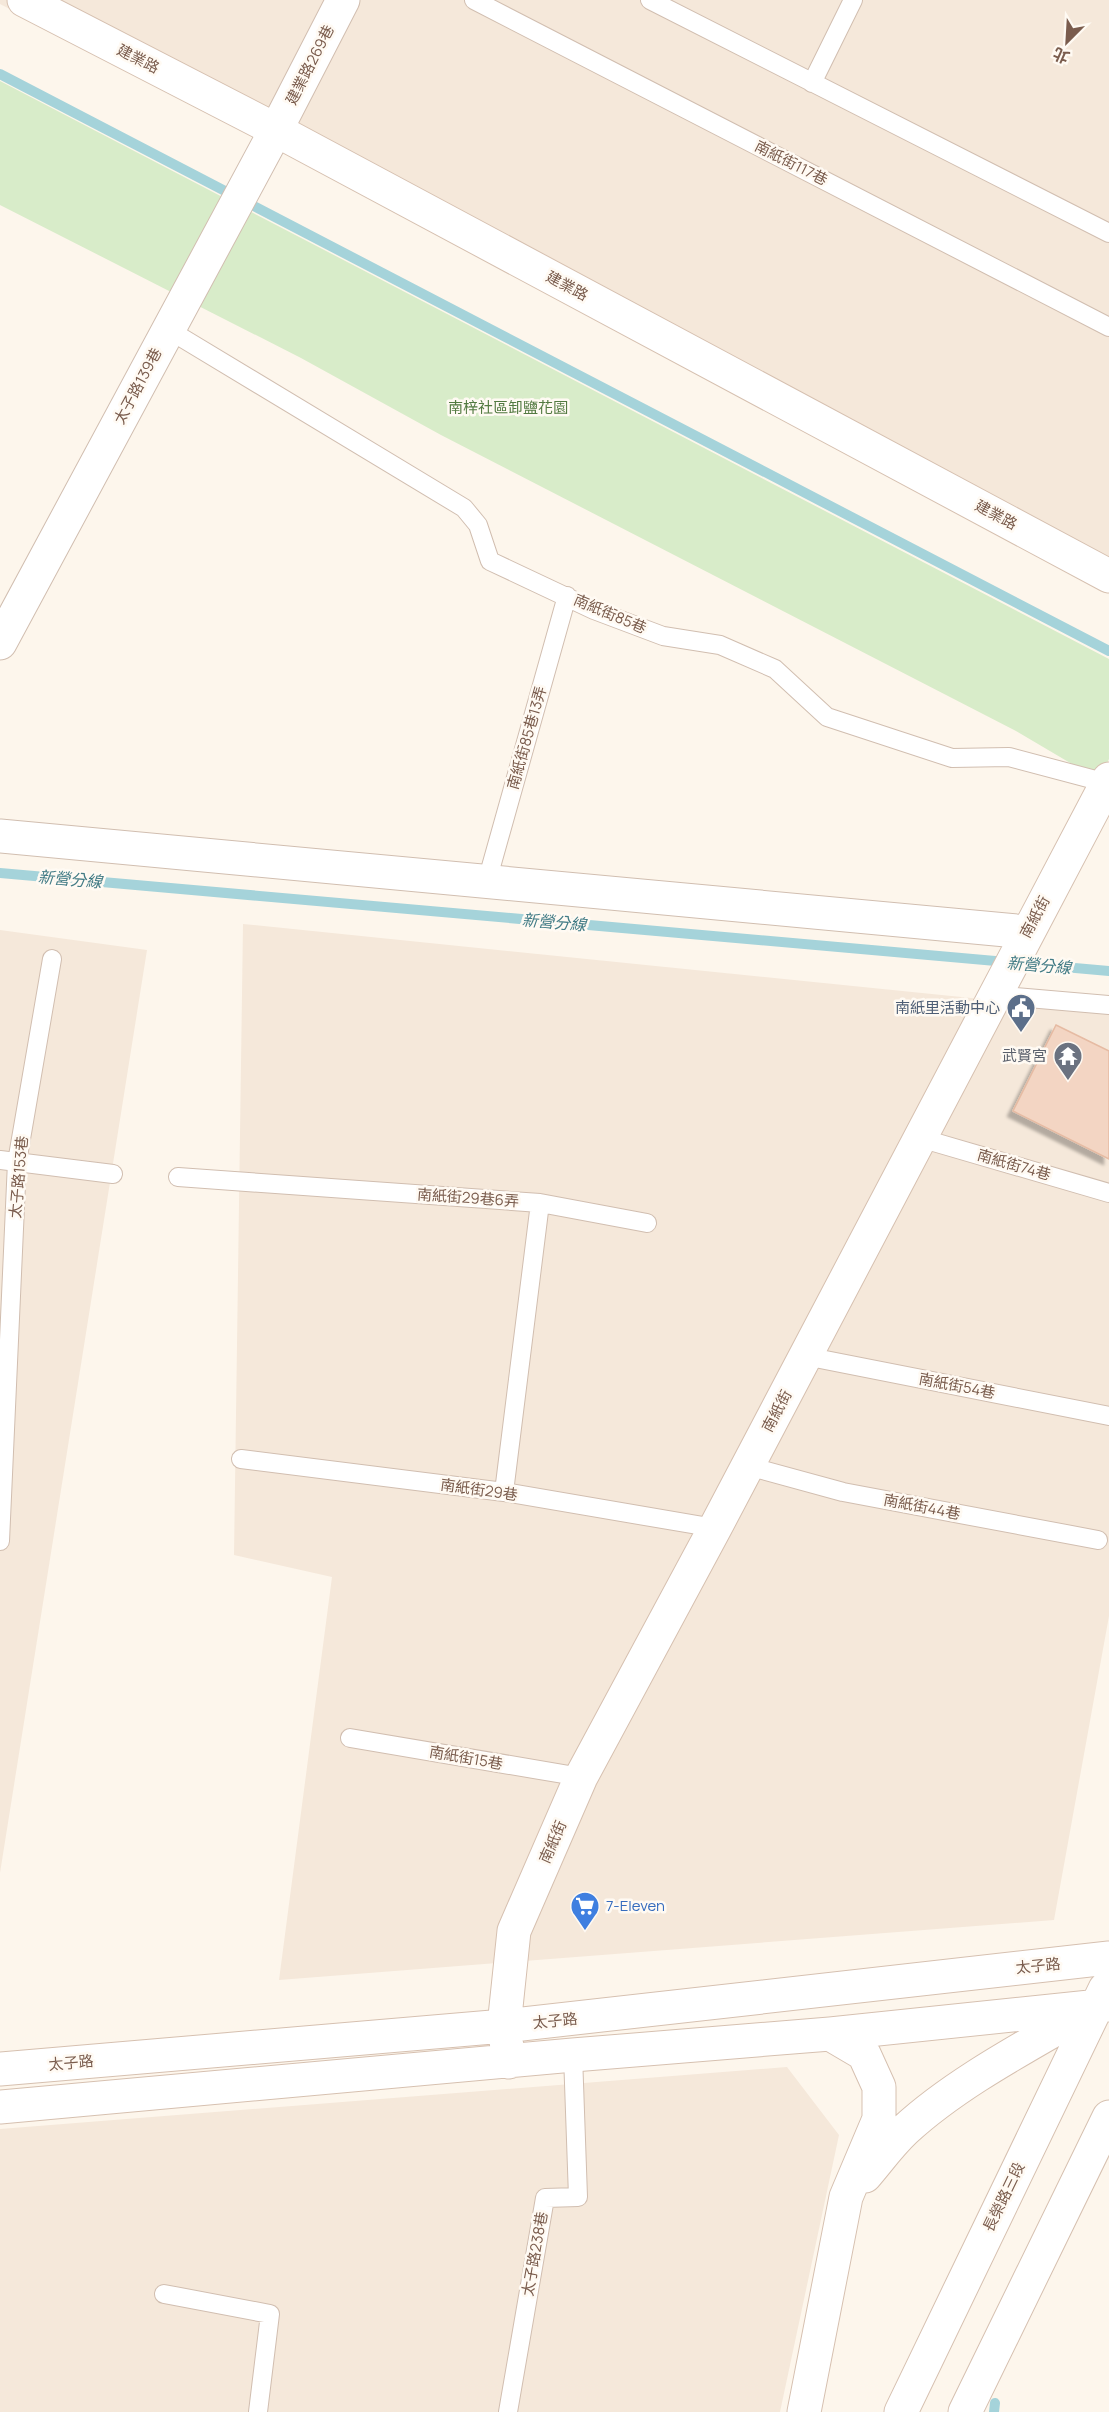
<svg xmlns="http://www.w3.org/2000/svg" width="1109" height="2412" viewBox="0 0 1109 2412" font-family="Manrope,'Noto Sans TC',sans-serif">
  <defs>
    <filter id="shadow"><feDropShadow dx="-5.5" dy="5.5" stdDeviation="1.5" flood-color="#0004"/></filter>
  </defs>
  <rect width="100%" height="100%" fill="#fdf6ec"/>
  <!-- residential -->
  <path fill="#f5e8da" d="M0 0H1109V577L0 4Z
    M243 924 1109 1012V1616L1054 1920 279 1980 332 1577 234 1555Z
    M0 930 147 950 0 1873Z
    M787 2067 839 2135 780 2412H0V2129Z"/>
  <!-- green -->
  <path fill="#d8ecc9" d="M0 81 1109 659V759L1099 780 1016 731 441 435 301 358 0 205Z"/>
  <g fill="none" stroke-linecap="round" stroke-linejoin="round">
    <!-- stream -->
    <path stroke="#a5d3da" stroke-width="10" d="M0 74 1109 651
      M0 873 1109 971
      M994 2412 995 2403"/>
  </g>
  <!-- building -->
  <path fill="#f3d5c3" stroke="#e6bba3" stroke-width="1.5" filter="url(#shadow)" d="M1056 1025 1109 1051V1159L1013 1111Z"/>
  <g fill="none" stroke-linecap="round" stroke-linejoin="round">
    <!-- lane casing -->
    <g stroke="#d1beb0" stroke-width="20">
      <path id="lane" d="M474 0 1109 327
        M650 0 1109 233
        M812 83 853 0
        M169 330 464 508 478 525 490 561 594 610 663 636 720 645 775 669 827 717 952 758 1009 757 1107 783
        M487 881 567 596
        M994 995 1109 1005
        M920 1138 1109 1193
        M0 1160 113 1174
        M178 1177 540 1203 504 1492
        M540 1203 647 1223
        M805 1356 1109 1416
        M241 1459 504 1492 715 1528
        M748 1466 843 1492 1098 1540
        M0 1541 17 1162 52 959
        M350 1738 581 1777
        M164 2294 270 2314 258 2412
        M508 2412 545 2198 578 2197 573 2055"/>
    </g>
    <!-- street casing -->
    <g stroke="#d1beb0" stroke-width="35">
      <path id="street" d="M0 643 276 130 343 0
        M0 836 1027 932"/>
    </g>
    <!-- secondary casing -->
    <g stroke="#d6c0b0" stroke-width="35">
      <path id="secondary" d="M24 0 276 130 1109 576
        M509 2062 504 2026 514 1931 581 1777 715 1528 1109 779
        M0 2069 504 2026 1109 1958
        M0 2107 573 2055 830 2034 1109 2005
        M865 2176C878 2161 890 2144 905 2130 956 2083 1027 2046 1087 2011
        M804 2412 846 2197 879 2119V2087L864 2054 830 2034
        M901 2412 1105 1989
        M965 2412 1109 2117"/>
    </g>
    <!-- lane -->
    <use href="#lane" stroke="#fff" stroke-width="18"/>
    <!-- street -->
    <use href="#street" stroke="#fff" stroke-width="33"/>
    <!-- secondary -->
    <use href="#secondary" stroke="#fff" stroke-width="33"/>
  </g>
  <!-- icons -->
  <defs>
    <g id="civic-pin" transform="scale(1.5)"><path d="M0 17L-7.5 6A9.5 9.5 0 1 1 7.5 6Z" fill="#5c6f8a" stroke="#fffaf3"/><path d="M-.6-6.5H3V-4.5H.6V-3L4-1V1h2V6H-6V1h2V-1L-.6-3ZM-1.2 2.5V6h2.4V2.5Z" fill="#fff"/></g>
    <g id="temple-pin" transform="scale(1.5)"><path d="M0 17L-7.5 6A9.5 9.5 0 1 1 7.5 6Z" fill="#6b7280" stroke="#fffaf3"/><path d="M0-6L5-2H3V0L6.5 2.5H4V6H1.5V3h-3V6H-4V2.5H-6.5L-3 0V-2H-5Z" fill="#fff"/></g>
    <g id="supermarket-pin" transform="scale(1.5)"><path d="M0 17L-7.5 6A9.5 9.5 0 1 1 7.5 6Z" fill="#3f7fe0" stroke="#fffaf3"/><path d="M-6-5.5h2.5l.6 2H6L4.5 2H-2.5L-4.4-4H-6ZM-1.5 3.2a1.3 1.3 0 1 0 .1 0ZM3 3.2a1.3 1.3 0 1 0 .1 0Z" fill="#fff"/></g>
  </defs>
  <g fill-rule="evenodd">
    <use href="#civic-pin" x="1021" y="1008"/>
    <use href="#temple-pin" x="1068" y="1056"/>
    <use href="#supermarket-pin" x="585" y="1906"/>
  </g>
  <g text-anchor="middle" stroke-width="5" stroke-linejoin="round" paint-order="stroke">
    <!-- street labels -->
    <g font-size="15" fill="#7a5c4d" stroke="#fffaf3">
      <text transform="translate(138 59) rotate(27)" y="5">建業路</text>
      <text transform="translate(310 65) rotate(-63)" y="5">建業路269巷</text>
      <text transform="translate(791 163) rotate(27)" y="5">南紙街117巷</text>
      <text transform="translate(567 286) rotate(28)" y="5">建業路</text>
      <text transform="translate(138 386) rotate(-62)" y="5">太子路139巷</text>
      <text transform="translate(996 515) rotate(28)" y="5">建業路</text>
      <text transform="translate(610 614) rotate(23)" y="5">南紙街85巷</text>
      <text transform="translate(527 738) rotate(-74)" y="5">南紙街85巷13弄</text>
      <text transform="translate(1035 917) rotate(-62)" y="5">南紙街</text>
      <text transform="translate(1014 1165) rotate(16)" y="5">南紙街74巷</text>
      <text transform="translate(19 1177) rotate(-85)" y="5">太子路153巷</text>
      <text transform="translate(468 1198) rotate(4)" y="5">南紙街29巷6弄</text>
      <text transform="translate(957 1386) rotate(11)" y="5">南紙街54巷</text>
      <text transform="translate(777 1411) rotate(-62)" y="5">南紙街</text>
      <text transform="translate(479 1490) rotate(8)" y="5">南紙街29巷</text>
      <text transform="translate(922 1507) rotate(11)" y="5">南紙街44巷</text>
      <text transform="translate(466 1758) rotate(10)" y="5">南紙街15巷</text>
      <text transform="translate(553 1842) rotate(-66)" y="5">南紙街</text>
      <text transform="translate(1038 1966) rotate(-6)" y="5">太子路</text>
      <text transform="translate(555 2021) rotate(-6)" y="5">太子路</text>
      <text transform="translate(71 2063) rotate(-5)" y="5">太子路</text>
      <text transform="translate(1004 2197) rotate(-64)" y="5">長榮路三段</text>
      <text transform="translate(535 2254) rotate(-80)" y="5">太子路238巷</text>
    </g>
    <!-- park labels -->
    <g font-size="15" fill="#537a41" stroke="#fffaf3">
      <text x="508" y="413">南梓社區卸鹽花園</text>
    </g>
    <!-- service labels -->
    <g font-size="15" fill="#4e5e75" stroke="#fffaf3" text-anchor="end">
      <text x="1000" y="1013">南紙里活動中心</text>
    </g>
    <!-- worship labels -->
    <g font-size="15" fill="#5b616d" stroke="#fffaf3" text-anchor="end">
      <text x="1047" y="1061">武賢宮</text>
    </g>
    <!-- shop labels -->
    <g font-size="15" fill="#366cbe" stroke="#fffaf3" text-anchor="start">
      <text x="606" y="1911">7-Eleven</text>
    </g>
    <!-- water labels -->
    <g font-size="16" font-style="italic" fill="#437c86" stroke="#fffaf3">
      <text transform="translate(70 879) rotate(5)" y="6">新營分線</text>
      <text transform="translate(554 922) rotate(5)" y="6">新營分線</text>
      <text transform="translate(1039 965) rotate(5)" y="6">新營分線</text>
    </g>
  </g>
  <!-- north arrow -->
  <g transform="translate(1067 42) rotate(204)" stroke="#fffaf3" stroke-width="4.5" paint-order="stroke">
  <path d="M0-4.5L10 22L0 15L-10 22Z" fill="#7a5c4d"/>
  <text y="-9" font-size="16" font-weight="bold" text-anchor="middle" fill="#7a5c4d">北</text>
  </g>
</svg>
